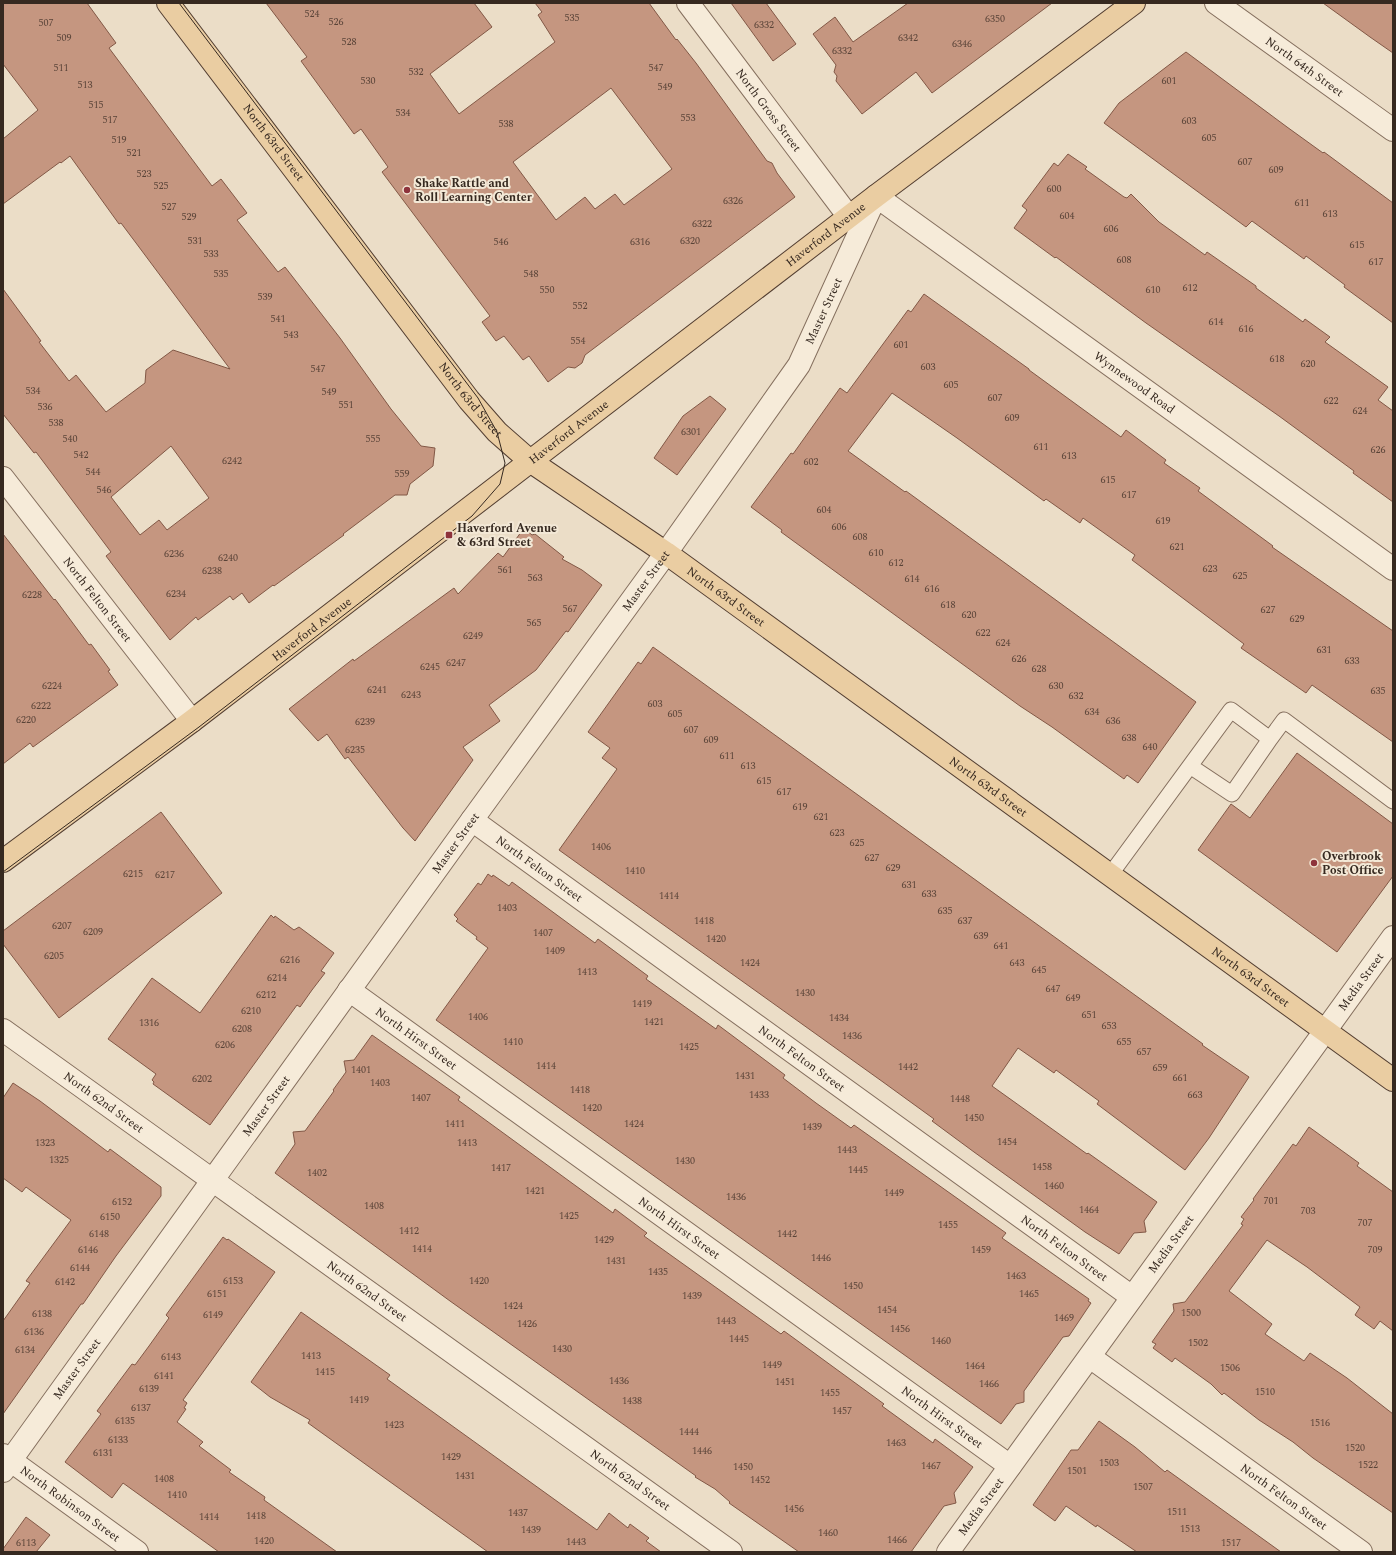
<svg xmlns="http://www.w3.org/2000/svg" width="1396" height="1555" viewBox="0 0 1396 1555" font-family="Spectral,serif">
  <rect width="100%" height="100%" fill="#ebddc7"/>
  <!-- building -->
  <path fill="#c59680" stroke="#825846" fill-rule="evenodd" d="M3 3H87L116 43 109 48 212 186 221 179 247 213 237 220 278 272 285 267 340 338 391 409 421 446 435 448 433 466 410 484 407 495H395L343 534 344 535 274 586 273 585 249 603 242 593 233 600 230 596 198 620 196 617 170 640 106 556 111 552 36 452 34 453 3 414V289L41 341 39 342 69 381 76 375 106 412 145 383 146 370 173 350 230 369 136 243 121 223 119 224 70 156 61 163 60 162 3 204V139L38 110 3 64ZM171 446 209 498 167 530 159 520 140 535 111 497Z
    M266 3H474L492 27 430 74 459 114 555 42 538 15 542 12 535 3H649L676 40 677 39 696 63 767 161 772 163 777 173 795 197 585 355 582 363 575 368 568 367 548 382 529 356 523 360 504 336 496 341 482 322 490 316 382 172 388 167 361 129 354 134 301 61 307 57ZM611 88 672 169 624 205 615 194 595 209 585 197 556 220 513 162Z
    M731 3H766L796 44 773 61Z
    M908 3H1052L932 93 916 72 862 114 836 81 837 76 834 72 836 65 813 34 835 17 853 42Z
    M1323 3H1393V53L1370 37Z
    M1186 52 1287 127 1323 153 1324 152 1393 203V323L1344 287 1345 285 1306 256 1304 259 1252 221 1246 227 1104 123 1119 103Z
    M1068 154 1087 167 1085 169 1124 197 1127 198 1131 194 1159 222 1205 255 1207 252 1256 286V288L1303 322 1305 319 1330 337 1325 342 1388 387 1378 400 1393 411V502L1353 473 1354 471 1279 416 1146 323 1056 257 1055 258 1014 228 1027 210 1022 206 1054 163 1058 166Z
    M924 294 1029 369V370L1121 437 1126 430 1166 460 1164 463 1200 488 1198 491 1273 546 1272 547 1393 631V742L1312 685 1306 693 1241 648 1244 644 1132 560 1135 555 1083 518 1080 523 1046 499 1044 501 957 438 892 393 848 451 905 492 906 491 1196 702 1138 783 1127 775 1124 779 1052 727 1020 706 781 532 782 530 751 507 791 453 793 454 840 388 847 393 908 310 911 312Z
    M710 396 726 409 677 475 654 458 683 416Z
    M524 528 532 535 535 534 564 557 562 559 582 570 602 585 568 632 566 631 536 670 489 705 500 721 463 747 473 760 415 841 403 828 348 757 345 759 327 734 318 741 289 709 353 659 354 661 454 588 458 594 498 553 503 557Z
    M3 534 54 600 55 599 89 645 91 644 110 670 108 671 118 685 33 747 30 743 3 764Z
    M653 647 1175 1024 1203 1044 1202 1045 1249 1077 1209 1138 1185 1170 1097 1104 1099 1101 1056 1070 1054 1073 1018 1048 992 1086 1087 1154 1088 1153 1157 1202 1144 1221 1146 1232 1134 1233 1119 1254 1085 1232 974 1152 932 1121 934 1119 883 1082 559 850 617 769 602 758 610 748 588 732 638 662 641 664Z
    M1297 753 1393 824V876L1337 952 1198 850 1231 804 1250 818Z
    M161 812 222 893 59 1018 3 944V931Z
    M488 874 492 877 493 875 509 886 512 882 595 943 598 939 648 976 646 979 716 1029 718 1025 785 1075 783 1078 816 1103 851 1128 854 1125 1006 1233 1002 1238 1089 1299 1088 1301 1091 1303 1069 1336 1063 1337 1024 1391V1402L1016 1404 1001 1424 436 1020 488 948 476 939 477 937 456 921 458 919 454 915 478 883 481 885Z
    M271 915 274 918 275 916 294 930 299 927 334 953 321 971 325 973 312 990 300 1007 297 1005 210 1125 153 1084 154 1082 152 1080 156 1074 108 1039 152 978 200 1013Z
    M372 1035 460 1097 458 1100 613 1213 615 1209 647 1233 644 1236 781 1334 784 1331 884 1404 882 1406 933 1443 935 1439 973 1467 954 1493 956 1503 944 1506 911 1552H799L729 1503 730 1502 715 1489 695 1477 696 1476 450 1301 275 1173 295 1144 293 1132 305 1131 334 1091 333 1090 346 1072 344 1061 354 1060Z
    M13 1083 40 1101 108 1152 110 1149 161 1187V1196L116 1256 83 1304H81L3 1414V1321L30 1283 26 1281 71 1220 26 1187 22 1192 3 1178V1098Z
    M1309 1127 1359 1163 1357 1166 1393 1192V1331L1380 1321 1374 1329 1355 1315 1360 1307 1307 1267 1267 1240 1229 1291 1272 1324 1265 1334 1304 1361 1310 1353 1347 1378 1393 1414V1513L1313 1458 1293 1442 1259 1420 1224 1393 1222 1395 1211 1384 1175 1358 1172 1362 1153 1348 1156 1344 1152 1342 1174 1311 1173 1304 1185 1302 1243 1225 1241 1224 1244 1219 1241 1217 1254 1200 1253 1199 1293 1144 1296 1146Z
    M223 1237 227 1240 228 1239 275 1272 183 1400 187 1403 184 1408 186 1409 177 1422 203 1442 199 1446 231 1470 229 1472 265 1497 264 1500 337 1552H219L123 1483 112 1498 65 1462 101 1414 97 1411 132 1364 135 1365 149 1346 169 1318 166 1315Z
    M301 1312 390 1375 387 1379 597 1530 609 1513 628 1528 630 1524 649 1538 646 1541 661 1552H488L308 1423 310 1420 270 1397 251 1382Z
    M1099 1421 1135 1447 1165 1472 1167 1470 1281 1552H1137L1097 1525 1096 1527 1066 1506 1055 1521 1033 1505 1071 1450H1078Z
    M26 1517 50 1535 36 1552H3V1549Z"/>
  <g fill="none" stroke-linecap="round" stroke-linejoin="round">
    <!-- service casing -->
    <g stroke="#856f5e" stroke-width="17">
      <path id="service" d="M1270 739 1284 720 1393 801
        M1110 875 1231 710 1270 739 1232 794 1190 766"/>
    </g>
    <!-- minor casing -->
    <g stroke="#856f5e" stroke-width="24">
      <g id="minor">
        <path id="s1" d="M688 3 849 217"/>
        <path id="s2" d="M1216 3 1393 130"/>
        <path id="s3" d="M3 478 192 721"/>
        <path id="s4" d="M472 820 1132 1297"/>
        <path id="s5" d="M349 990 1010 1466"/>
        <path id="s6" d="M3 1030 731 1552"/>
        <path id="s7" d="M1090 1357 1361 1552"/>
        <path id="s8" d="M3 1455 137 1552"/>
        <path id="s9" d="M3 1471 472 820 666 553 799 365 876 196 1393 569"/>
        <path id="s10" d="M948 1552 1393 937"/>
      </g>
    </g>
    <!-- primary casing -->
    <g stroke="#533e31" stroke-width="24">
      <g id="primary">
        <path id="s11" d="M168 3 469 400 497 432 530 461 666 553 1393 1080"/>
        <path id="s12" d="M3 861 192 721 876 196 1134 3"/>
      </g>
    </g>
    <!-- service -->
    <use href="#service" stroke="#f6ebd9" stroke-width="15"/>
    <!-- minor -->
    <use href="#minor" stroke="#f6ebd9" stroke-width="22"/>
    <!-- primary -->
    <use href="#primary" stroke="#eacda2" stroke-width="22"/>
    <!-- tram -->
    <path stroke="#362920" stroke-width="1" d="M3 872 199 727 472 516 500 484 505 463 497 432 478 398 179 3"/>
  </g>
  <!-- markers -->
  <g fill="#8e333c" stroke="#f3e8d6" stroke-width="1.5">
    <circle cx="407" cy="190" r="4"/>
    <rect x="445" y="531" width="8" height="8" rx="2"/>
    <circle cx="1314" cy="863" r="4"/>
  </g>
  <g text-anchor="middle" stroke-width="4" stroke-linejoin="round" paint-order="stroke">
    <!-- number labels -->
    <g font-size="10" fill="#5a4438">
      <text x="312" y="17">524</text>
      <text x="572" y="21">535</text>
      <text x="995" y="22">6350</text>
      <text x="336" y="25">526</text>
      <text x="46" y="26">507</text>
      <text x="764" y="28">6332</text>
      <text x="64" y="41">509</text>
      <text x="908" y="41">6342</text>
      <text x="349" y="45">528</text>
      <text x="962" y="47">6346</text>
      <text x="842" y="54">6332</text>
      <text x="61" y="71">511</text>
      <text x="656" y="71">547</text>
      <text x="416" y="75">532</text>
      <text x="368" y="84">530</text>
      <text x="1169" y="84">601</text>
      <text x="85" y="88">513</text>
      <text x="665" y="90">549</text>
      <text x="96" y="108">515</text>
      <text x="403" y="116">534</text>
      <text x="688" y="121">553</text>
      <text x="110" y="123">517</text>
      <text x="1189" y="124">603</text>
      <text x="506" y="127">538</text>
      <text x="1209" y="141">605</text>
      <text x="119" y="143">519</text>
      <text x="134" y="156">521</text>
      <text x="1245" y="165">607</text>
      <text x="1276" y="173">609</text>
      <text x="144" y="177">523</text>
      <text x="161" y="189">525</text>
      <text x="1054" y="192">600</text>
      <text x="733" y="204">6326</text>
      <text x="1302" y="206">611</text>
      <text x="169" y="210">527</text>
      <text x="1330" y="217">613</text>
      <text x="1067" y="219">604</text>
      <text x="189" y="220">529</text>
      <text x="702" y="227">6322</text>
      <text x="1111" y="232">606</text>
      <text x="195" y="244">531</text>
      <text x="690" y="244">6320</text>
      <text x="501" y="245">546</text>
      <text x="640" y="245">6316</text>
      <text x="1357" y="248">615</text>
      <text x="211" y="257">533</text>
      <text x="1124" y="263">608</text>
      <text x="1376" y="265">617</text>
      <text x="221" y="277">535</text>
      <text x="531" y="277">548</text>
      <text x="1190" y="291">612</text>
      <text x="547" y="293">550</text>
      <text x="1153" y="293">610</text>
      <text x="265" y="300">539</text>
      <text x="580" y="309">552</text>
      <text x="278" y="322">541</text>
      <text x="1216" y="325">614</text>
      <text x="1246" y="332">616</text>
      <text x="291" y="338">543</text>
      <text x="578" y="344">554</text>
      <text x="901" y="348">601</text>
      <text x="1277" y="362">618</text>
      <text x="1308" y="367">620</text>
      <text x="928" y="370">603</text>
      <text x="318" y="372">547</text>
      <text x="951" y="388">605</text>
      <text x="33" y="394">534</text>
      <text x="329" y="395">549</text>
      <text x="995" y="401">607</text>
      <text x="1331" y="404">622</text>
      <text x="346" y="408">551</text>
      <text x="45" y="410">536</text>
      <text x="1360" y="414">624</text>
      <text x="1012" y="421">609</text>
      <text x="56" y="426">538</text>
      <text x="691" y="435">6301</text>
      <text x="70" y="442">540</text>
      <text x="373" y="442">555</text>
      <text x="1041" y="450">611</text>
      <text x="1378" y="453">626</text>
      <text x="81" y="458">542</text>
      <text x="1069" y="459">613</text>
      <text x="232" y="464">6242</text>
      <text x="811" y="465">602</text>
      <text x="93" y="475">544</text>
      <text x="402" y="477">559</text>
      <text x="1108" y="483">615</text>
      <text x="104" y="493">546</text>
      <text x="1129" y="498">617</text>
      <text x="824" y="513">604</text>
      <text x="1163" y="524">619</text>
      <text x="839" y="530">606</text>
      <text x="860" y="540">608</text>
      <text x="1177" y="550">621</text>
      <text x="876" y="556">610</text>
      <text x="174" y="557">6236</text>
      <text x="228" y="561">6240</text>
      <text x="896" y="566">612</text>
      <text x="1210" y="572">623</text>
      <text x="505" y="573">561</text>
      <text x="212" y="574">6238</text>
      <text x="1240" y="579">625</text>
      <text x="535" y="581">563</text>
      <text x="912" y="582">614</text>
      <text x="932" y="592">616</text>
      <text x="176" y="597">6234</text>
      <text x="32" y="598">6228</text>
      <text x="948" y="608">618</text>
      <text x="570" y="612">567</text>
      <text x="1268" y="613">627</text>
      <text x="969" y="618">620</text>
      <text x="1297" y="622">629</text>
      <text x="534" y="626">565</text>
      <text x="983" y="636">622</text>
      <text x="473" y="639">6249</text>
      <text x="1003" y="646">624</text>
      <text x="1324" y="653">631</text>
      <text x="1019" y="662">626</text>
      <text x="1352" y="664">633</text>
      <text x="456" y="666">6247</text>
      <text x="430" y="670">6245</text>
      <text x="1039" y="672">628</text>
      <text x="52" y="689">6224</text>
      <text x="1056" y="689">630</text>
      <text x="377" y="693">6241</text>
      <text x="1378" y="694">635</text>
      <text x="411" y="698">6243</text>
      <text x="1076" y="699">632</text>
      <text x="655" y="707">603</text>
      <text x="41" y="709">6222</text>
      <text x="1092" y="715">634</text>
      <text x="675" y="717">605</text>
      <text x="26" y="723">6220</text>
      <text x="1113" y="724">636</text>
      <text x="365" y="725">6239</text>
      <text x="691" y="733">607</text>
      <text x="1129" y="741">638</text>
      <text x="711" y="743">609</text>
      <text x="1150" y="750">640</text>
      <text x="355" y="753">6235</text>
      <text x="727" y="759">611</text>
      <text x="748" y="769">613</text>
      <text x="764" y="784">615</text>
      <text x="784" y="795">617</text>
      <text x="800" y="810">619</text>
      <text x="821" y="820">621</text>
      <text x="837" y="836">623</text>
      <text x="857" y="846">625</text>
      <text x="601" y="850">1406</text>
      <text x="872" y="861">627</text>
      <text x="893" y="871">629</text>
      <text x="635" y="874">1410</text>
      <text x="133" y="877">6215</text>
      <text x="165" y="878">6217</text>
      <text x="909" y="888">631</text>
      <text x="929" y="897">633</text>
      <text x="669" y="899">1414</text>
      <text x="507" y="911">1403</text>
      <text x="945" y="914">635</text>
      <text x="704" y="924">1418</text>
      <text x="965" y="924">637</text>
      <text x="62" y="929">6207</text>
      <text x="93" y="935">6209</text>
      <text x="543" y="936">1407</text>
      <text x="981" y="939">639</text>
      <text x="716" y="942">1420</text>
      <text x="1001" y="949">641</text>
      <text x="555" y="954">1409</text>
      <text x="54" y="959">6205</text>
      <text x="290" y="963">6216</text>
      <text x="750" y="966">1424</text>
      <text x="1017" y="966">643</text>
      <text x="1039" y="973">645</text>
      <text x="587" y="975">1413</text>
      <text x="277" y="981">6214</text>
      <text x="1053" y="992">647</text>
      <text x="805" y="996">1430</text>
      <text x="266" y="998">6212</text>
      <text x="1073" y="1001">649</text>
      <text x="642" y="1007">1419</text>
      <text x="251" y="1014">6210</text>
      <text x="1089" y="1018">651</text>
      <text x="478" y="1020">1406</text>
      <text x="839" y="1021">1434</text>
      <text x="654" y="1025">1421</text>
      <text x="149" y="1026">1316</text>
      <text x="1109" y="1029">653</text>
      <text x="242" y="1032">6208</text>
      <text x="852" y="1039">1436</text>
      <text x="513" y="1045">1410</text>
      <text x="1124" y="1045">655</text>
      <text x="225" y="1048">6206</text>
      <text x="689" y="1050">1425</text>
      <text x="1144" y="1055">657</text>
      <text x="546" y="1069">1414</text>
      <text x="908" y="1070">1442</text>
      <text x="1160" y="1071">659</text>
      <text x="361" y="1073">1401</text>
      <text x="745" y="1079">1431</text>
      <text x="1180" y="1081">661</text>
      <text x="202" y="1082">6202</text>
      <text x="380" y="1086">1403</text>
      <text x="580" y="1093">1418</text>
      <text x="759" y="1098">1433</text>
      <text x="1195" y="1098">663</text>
      <text x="421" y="1101">1407</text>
      <text x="960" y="1102">1448</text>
      <text x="592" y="1111">1420</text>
      <text x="974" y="1121">1450</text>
      <text x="455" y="1127">1411</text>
      <text x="634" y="1127">1424</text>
      <text x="812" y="1130">1439</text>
      <text x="1007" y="1145">1454</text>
      <text x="45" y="1146">1323</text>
      <text x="467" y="1146">1413</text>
      <text x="847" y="1153">1443</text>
      <text x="59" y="1163">1325</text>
      <text x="685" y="1164">1430</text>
      <text x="1042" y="1170">1458</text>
      <text x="501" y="1171">1417</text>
      <text x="858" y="1173">1445</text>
      <text x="317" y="1176">1402</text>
      <text x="1054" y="1189">1460</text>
      <text x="535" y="1194">1421</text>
      <text x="894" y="1196">1449</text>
      <text x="736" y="1200">1436</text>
      <text x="1271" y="1204">701</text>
      <text x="122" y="1205">6152</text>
      <text x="374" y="1209">1408</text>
      <text x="1089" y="1213">1464</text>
      <text x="1308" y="1214">703</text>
      <text x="569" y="1219">1425</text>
      <text x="110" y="1220">6150</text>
      <text x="1365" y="1226">707</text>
      <text x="948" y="1228">1455</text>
      <text x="409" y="1234">1412</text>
      <text x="99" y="1237">6148</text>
      <text x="787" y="1237">1442</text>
      <text x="604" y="1243">1429</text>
      <text x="422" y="1252">1414</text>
      <text x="88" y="1253">6146</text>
      <text x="981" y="1253">1459</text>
      <text x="1375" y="1253">709</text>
      <text x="821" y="1261">1446</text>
      <text x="616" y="1264">1431</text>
      <text x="80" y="1271">6144</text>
      <text x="658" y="1275">1435</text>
      <text x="1016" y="1279">1463</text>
      <text x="233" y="1284">6153</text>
      <text x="479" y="1284">1420</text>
      <text x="65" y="1285">6142</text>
      <text x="853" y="1289">1450</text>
      <text x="217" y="1297">6151</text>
      <text x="1029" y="1297">1465</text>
      <text x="692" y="1299">1439</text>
      <text x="513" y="1309">1424</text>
      <text x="887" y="1313">1454</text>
      <text x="1191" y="1316">1500</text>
      <text x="42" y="1317">6138</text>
      <text x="213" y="1318">6149</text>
      <text x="1064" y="1321">1469</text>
      <text x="726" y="1324">1443</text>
      <text x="527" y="1327">1426</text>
      <text x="900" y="1332">1456</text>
      <text x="34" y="1335">6136</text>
      <text x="739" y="1342">1445</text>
      <text x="941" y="1344">1460</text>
      <text x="1198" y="1346">1502</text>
      <text x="562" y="1352">1430</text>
      <text x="25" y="1353">6134</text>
      <text x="311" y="1359">1413</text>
      <text x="171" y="1360">6143</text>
      <text x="772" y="1368">1449</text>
      <text x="975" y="1369">1464</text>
      <text x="1230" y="1371">1506</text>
      <text x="325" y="1375">1415</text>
      <text x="164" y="1379">6141</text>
      <text x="619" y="1384">1436</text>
      <text x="785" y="1385">1451</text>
      <text x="989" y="1387">1466</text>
      <text x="149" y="1392">6139</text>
      <text x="1265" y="1395">1510</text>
      <text x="830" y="1396">1455</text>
      <text x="359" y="1403">1419</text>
      <text x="632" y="1404">1438</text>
      <text x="141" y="1411">6137</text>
      <text x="842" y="1414">1457</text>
      <text x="125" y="1424">6135</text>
      <text x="1320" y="1426">1516</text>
      <text x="394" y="1428">1423</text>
      <text x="689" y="1435">1444</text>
      <text x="118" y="1443">6133</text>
      <text x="896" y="1446">1463</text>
      <text x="1355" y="1451">1520</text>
      <text x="702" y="1454">1446</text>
      <text x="103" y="1456">6131</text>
      <text x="451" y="1460">1429</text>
      <text x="1109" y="1466">1503</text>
      <text x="1368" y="1468">1522</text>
      <text x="931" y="1469">1467</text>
      <text x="743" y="1470">1450</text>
      <text x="1077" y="1474">1501</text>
      <text x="465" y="1479">1431</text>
      <text x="164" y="1482">1408</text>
      <text x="760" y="1483">1452</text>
      <text x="1143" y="1490">1507</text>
      <text x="177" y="1498">1410</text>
      <text x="794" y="1512">1456</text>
      <text x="1177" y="1515">1511</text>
      <text x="518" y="1516">1437</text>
      <text x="256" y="1519">1418</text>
      <text x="209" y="1520">1414</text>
      <text x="1190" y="1532">1513</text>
      <text x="531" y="1533">1439</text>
      <text x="828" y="1536">1460</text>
      <text x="897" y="1543">1466</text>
      <text x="264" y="1544">1420</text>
      <text x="576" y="1545">1443</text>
      <text x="26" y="1546">6113</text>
      <text x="1231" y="1546">1517</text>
    </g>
    <!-- street labels -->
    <g font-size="12" fill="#362920" stroke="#f3e8d6">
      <text dy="4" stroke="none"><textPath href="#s2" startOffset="109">North 64th Street</textPath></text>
      <text dy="4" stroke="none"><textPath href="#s1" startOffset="134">North Gross Street</textPath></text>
      <text dy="4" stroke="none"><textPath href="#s11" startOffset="175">North 63rd Street</textPath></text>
      <text dy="4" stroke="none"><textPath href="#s12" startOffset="1034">Haverford Avenue</textPath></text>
      <text dy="4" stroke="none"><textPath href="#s9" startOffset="1422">Master Street</textPath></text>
      <text dy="4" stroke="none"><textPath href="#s9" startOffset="1867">Wynnewood Road</textPath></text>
      <text dy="4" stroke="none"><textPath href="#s11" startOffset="499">North 63rd Street</textPath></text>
      <text dy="4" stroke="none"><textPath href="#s12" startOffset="710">Haverford Avenue</textPath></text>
      <text dy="4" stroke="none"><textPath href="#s9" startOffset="1098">Master Street</textPath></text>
      <text dy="4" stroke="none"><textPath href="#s11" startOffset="823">North 63rd Street</textPath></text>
      <text dy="4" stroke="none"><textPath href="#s3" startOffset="154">North Felton Street</textPath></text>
      <text dy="4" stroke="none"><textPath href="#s12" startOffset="386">Haverford Avenue</textPath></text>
      <text dy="4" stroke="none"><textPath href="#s11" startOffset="1147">North 63rd Street</textPath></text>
      <text dy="4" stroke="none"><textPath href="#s9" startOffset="774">Master Street</textPath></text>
      <text dy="4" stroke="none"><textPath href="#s4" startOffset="83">North Felton Street</textPath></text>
      <text dy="4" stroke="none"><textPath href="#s11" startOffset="1471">North 63rd Street</textPath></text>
      <text dy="4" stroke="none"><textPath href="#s10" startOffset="704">Media Street</textPath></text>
      <text dy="4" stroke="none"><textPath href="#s5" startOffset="83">North Hirst Street</textPath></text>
      <text dy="4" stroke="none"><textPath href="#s4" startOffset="407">North Felton Street</textPath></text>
      <text dy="4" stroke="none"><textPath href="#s6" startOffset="124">North 62nd Street</textPath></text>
      <text dy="4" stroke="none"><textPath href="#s9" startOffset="450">Master Street</textPath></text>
      <text dy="4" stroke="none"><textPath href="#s5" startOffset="407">North Hirst Street</textPath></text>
      <text dy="4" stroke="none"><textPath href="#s10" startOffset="380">Media Street</textPath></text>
      <text dy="4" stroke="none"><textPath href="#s4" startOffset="731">North Felton Street</textPath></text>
      <text dy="4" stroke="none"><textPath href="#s6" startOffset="448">North 62nd Street</textPath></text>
      <text dy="4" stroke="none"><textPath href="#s9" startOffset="126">Master Street</textPath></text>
      <text dy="4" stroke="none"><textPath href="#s5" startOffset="731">North Hirst Street</textPath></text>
      <text dy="4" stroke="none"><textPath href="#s6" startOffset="772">North 62nd Street</textPath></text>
      <text dy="4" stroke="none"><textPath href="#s7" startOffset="239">North Felton Street</textPath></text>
      <text dy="4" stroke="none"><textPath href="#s8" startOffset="83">North Robinson Street</textPath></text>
      <text dy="4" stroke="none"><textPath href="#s10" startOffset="56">Media Street</textPath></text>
    </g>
    <!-- poi labels -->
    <g font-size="12" font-weight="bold" fill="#362920" stroke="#f3e8d6" text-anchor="start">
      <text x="415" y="187">Shake Rattle and<tspan x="415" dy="14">Roll Learning Center</tspan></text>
      <text x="457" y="532">Haverford Avenue<tspan x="457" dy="14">&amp; 63rd Street</tspan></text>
      <text x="1322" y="860">Overbrook<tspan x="1322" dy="14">Post Office</tspan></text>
    </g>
  </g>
  <!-- border -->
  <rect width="1396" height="1555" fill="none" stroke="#362920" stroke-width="8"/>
</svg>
